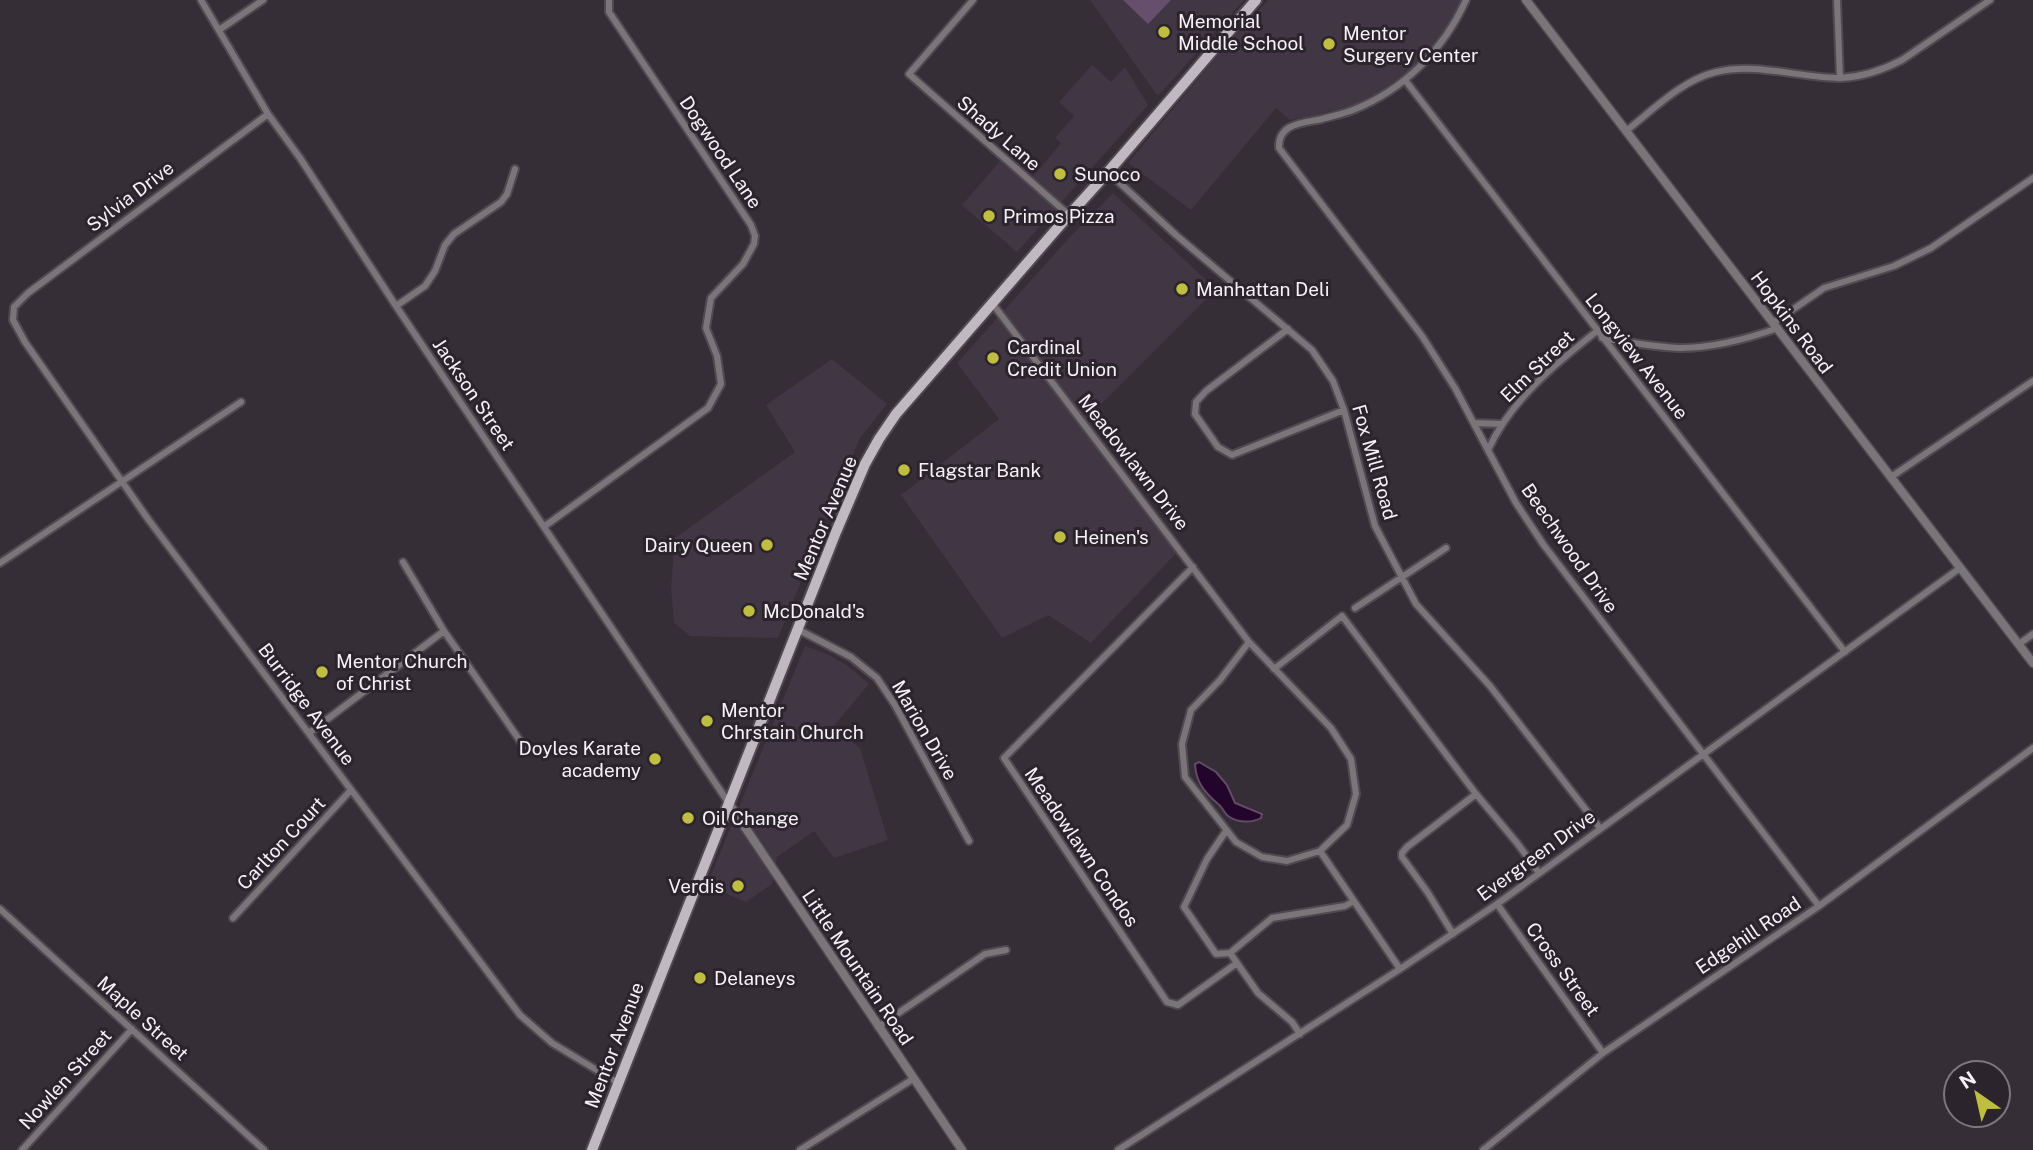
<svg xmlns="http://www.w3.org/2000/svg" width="2033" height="1150" viewBox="0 0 2033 1150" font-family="'Public Sans',sans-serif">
  <rect width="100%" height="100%" fill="#352e36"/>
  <!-- built -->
  <path fill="#413643" d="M1090 0H1244L1159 95 1156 94Z
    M1268 0H1462L1440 40 1423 60 1382 90 1354 105 1312 116 1290 120 1276 108 1191 210 1128 163 1223 49Z
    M1092 65 1111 82 1125 67 1148 105 1017 252 962 205 1000 161 1027 184 1061 143 1055 138 1074 116 1059 102Z
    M1113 193 1216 289 1086 419 1182 547 1091 643 1048 615 1002 638 901 495 999 419 957 363 1067 240Z
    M832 359 887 404 860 438 778 638 690 636 674 623 671 588 675 538 795 452 766 405Z
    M805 646 829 655 848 666 869 684 833 727 860 748 888 840 834 858 814 831 777 857 772 884 746 902 707 885Z"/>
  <!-- green -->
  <path fill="#664e6d" d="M1123 0H1171L1148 24Z"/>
  <!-- water -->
  <path fill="#23042b" stroke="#624b68" stroke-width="2" d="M1199 762 1216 772 1227 785 1235 803 1262 814 1261 818C1252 823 1237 823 1228 816 1224 813 1222 806 1217 803 1204 792 1196 782 1195 764Z"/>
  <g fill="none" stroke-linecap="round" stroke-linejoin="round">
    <!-- minor casing -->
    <g stroke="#504951" stroke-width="10">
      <path id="minor" d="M201 0 268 114 300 158 396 306 728 802
        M973 0 909 74 1069 215
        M1466 0C1444 49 1404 90 1353 110 1343 114 1332 116 1322 119 1303 123 1278 123 1279 148L1422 336 1455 388 1516 503 1543 544 1819 906
        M1837 0 1840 78
        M219 30 263 0
        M1405 80 1845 652
        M268 114 28 293 14 307 13 320 25 342 148 519 520 1015 552 1043 618 1083
        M1626 131C1653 110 1682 80 1716 72 1757 62 1799 78 1840 78 1862 77 1883 70 1902 60L1990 0
        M1108 172 1176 235 1312 350 1333 381 1344 410 1375 526 1416 604 1490 686 1600 828
        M992 303 1249 642 1331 728 1351 759 1356 794 1347 825 1320 851 1287 861 1262 857 1236 842 1185 777 1182 744 1191 710 1220 680 1249 642
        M396 306 425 286 435 271 445 245 454 234 501 202 507 194 515 169
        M1773 323 1824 288 1894 266 1931 248 2033 178
        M1288 329 1206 391 1196 402 1195 414 1218 447 1232 455 1344 410
        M1602 338C1628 342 1654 347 1680 348 1712 348 1747 339 1778 328
        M1474 423 1502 424
        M1488 450C1511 400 1555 364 1597 331
        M1891 477 2033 381
        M545 526 708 408 721 384 717 356 706 328 711 298 743 264 754 244 755 236 751 225 609 12V0
        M403 562 444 631 525 748
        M0 563 241 402
        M1193 567 1004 758 1167 1002 1178 1005 1237 963 1230 953 1272 918 1345 906 1354 901
        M1355 608 1446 548
        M799 630 851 657 877 678 895 705 969 841
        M2019 644 2033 634
        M1274 669 1342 616 1476 794 1517 843 1539 873
        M309 733 444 631
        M1226 831 1207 859 1184 907 1216 954 1230 953
        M1320 851 1400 969
        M1497 904 1603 1053
        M0 909 264 1150
        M233 918 351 790
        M1453 934 1428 893 1402 857V853L1407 847 1476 794
        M1237 963 1258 993 1292 1022 1300 1034
        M878 1027 985 954 1006 950
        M22 1150 132 1029
        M800 1150 913 1079
        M1118 1150 1400 969 1497 904 1960 568
        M1483 1150 1603 1053 1819 906 2033 748"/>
    </g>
    <!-- tertiary casing -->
    <g stroke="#504951" stroke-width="11">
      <path id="tertiary" d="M1526 0 2033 663
        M728 802 962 1150"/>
    </g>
    <!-- primary casing -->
    <g stroke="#504951" stroke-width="14">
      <path id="primary" d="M592 1150 836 532 865 464 879 439 896 414 1061 224 1108 172 1256 0"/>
    </g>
    <!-- minor -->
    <use href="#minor" stroke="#797579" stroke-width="6"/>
    <!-- tertiary -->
    <use href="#tertiary" stroke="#797579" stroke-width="8"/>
    <!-- primary -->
    <use href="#primary" stroke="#c0b9c2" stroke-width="10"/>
  </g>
  <!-- markers -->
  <g fill="#bfbe41" stroke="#2b242c" stroke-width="2.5">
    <circle cx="1164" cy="32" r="7"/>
    <circle cx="1329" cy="44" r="7"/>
    <circle cx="1060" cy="174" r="7"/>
    <circle cx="989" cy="216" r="7"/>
    <circle cx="1182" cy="289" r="7"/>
    <circle cx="993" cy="358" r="7"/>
    <circle cx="904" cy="470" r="7"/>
    <circle cx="1060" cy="537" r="7"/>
    <circle cx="767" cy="545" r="7"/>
    <circle cx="749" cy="611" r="7"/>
    <circle cx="322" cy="672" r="7"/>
    <circle cx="707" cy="721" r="7"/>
    <circle cx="655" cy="759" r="7"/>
    <circle cx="688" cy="818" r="7"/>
    <circle cx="738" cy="886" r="7"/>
    <circle cx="700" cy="978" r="7"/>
  </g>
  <g text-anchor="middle" stroke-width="6" stroke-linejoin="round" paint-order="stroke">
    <!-- poi labels -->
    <g font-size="19" fill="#f6f1f7" stroke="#2b242c" text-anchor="start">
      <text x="1178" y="28">Memorial<tspan x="1178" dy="22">Middle School</tspan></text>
      <text x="1343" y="40">Mentor<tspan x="1343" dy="22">Surgery Center</tspan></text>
      <text x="1074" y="181">Sunoco</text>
      <text x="1003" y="223">Primos Pizza</text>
      <text x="1196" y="296">Manhattan Deli</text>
      <text x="1007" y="354">Cardinal<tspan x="1007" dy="22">Credit Union</tspan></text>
      <text x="918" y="477">Flagstar Bank</text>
      <text x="1074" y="544">Heinen's</text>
      <text x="753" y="552" text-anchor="end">Dairy Queen</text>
      <text x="763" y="618">McDonald's</text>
      <text x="336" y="668">Mentor Church<tspan x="336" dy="22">of Christ</tspan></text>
      <text x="721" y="717">Mentor<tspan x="721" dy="22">Chrstain Church</tspan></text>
      <text x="641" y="755" text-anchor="end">Doyles Karate<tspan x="641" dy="22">academy</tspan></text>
      <text x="702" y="825">Oil Change</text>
      <text x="724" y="893" text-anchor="end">Verdis</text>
      <text x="714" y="985">Delaneys</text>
    </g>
    <!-- street labels -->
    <g font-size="19" fill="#f6f1f7" stroke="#2b242c">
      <text transform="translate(999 133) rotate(41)" y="7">Shady Lane</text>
      <text transform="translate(721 152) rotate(56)" y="7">Dogwood Lane</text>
      <text transform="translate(130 196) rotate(-37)" y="7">Sylvia Drive</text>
      <text transform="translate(1792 322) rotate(53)" y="7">Hopkins Road</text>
      <text transform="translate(1637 356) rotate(52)" y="7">Longview Avenue</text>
      <text transform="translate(1537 366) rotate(-44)" y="7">Elm Street</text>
      <text transform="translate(474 394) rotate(56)" y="7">Jackson Street</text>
      <text transform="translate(1134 462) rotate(52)" y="7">Meadowlawn Drive</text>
      <text transform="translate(1375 462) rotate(74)" y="7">Fox Mill Road</text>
      <text transform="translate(825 518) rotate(-67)" y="7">Mentor Avenue</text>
      <text transform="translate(1570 548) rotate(55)" y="7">Beechwood Drive</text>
      <text transform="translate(307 704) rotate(53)" y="7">Burridge Avenue</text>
      <text transform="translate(925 730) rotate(60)" y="7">Marion Drive</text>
      <text transform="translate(281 843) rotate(-47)" y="7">Carlton Court</text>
      <text transform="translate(1082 847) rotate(56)" y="7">Meadowlawn Condos</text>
      <text transform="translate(1536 855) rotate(-36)" y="7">Evergreen Drive</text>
      <text transform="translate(1748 935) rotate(-34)" y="7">Edgehill Road</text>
      <text transform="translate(858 967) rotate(56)" y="7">Little Mountain Road</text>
      <text transform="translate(1563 969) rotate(54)" y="7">Cross Street</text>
      <text transform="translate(143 1018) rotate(42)" y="7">Maple Street</text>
      <text transform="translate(614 1045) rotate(-69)" y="7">Mentor Avenue</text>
      <text transform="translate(65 1079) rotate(-48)" y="7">Nowlen Street</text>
    </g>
  </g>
  <!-- north arrow -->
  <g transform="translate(1977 1094) rotate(326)"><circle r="33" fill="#2b242c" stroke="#7c767d" stroke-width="2"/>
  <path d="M0-5L12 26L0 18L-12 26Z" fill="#bfbe41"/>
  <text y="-10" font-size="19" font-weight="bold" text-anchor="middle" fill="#f6f1f7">N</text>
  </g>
</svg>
